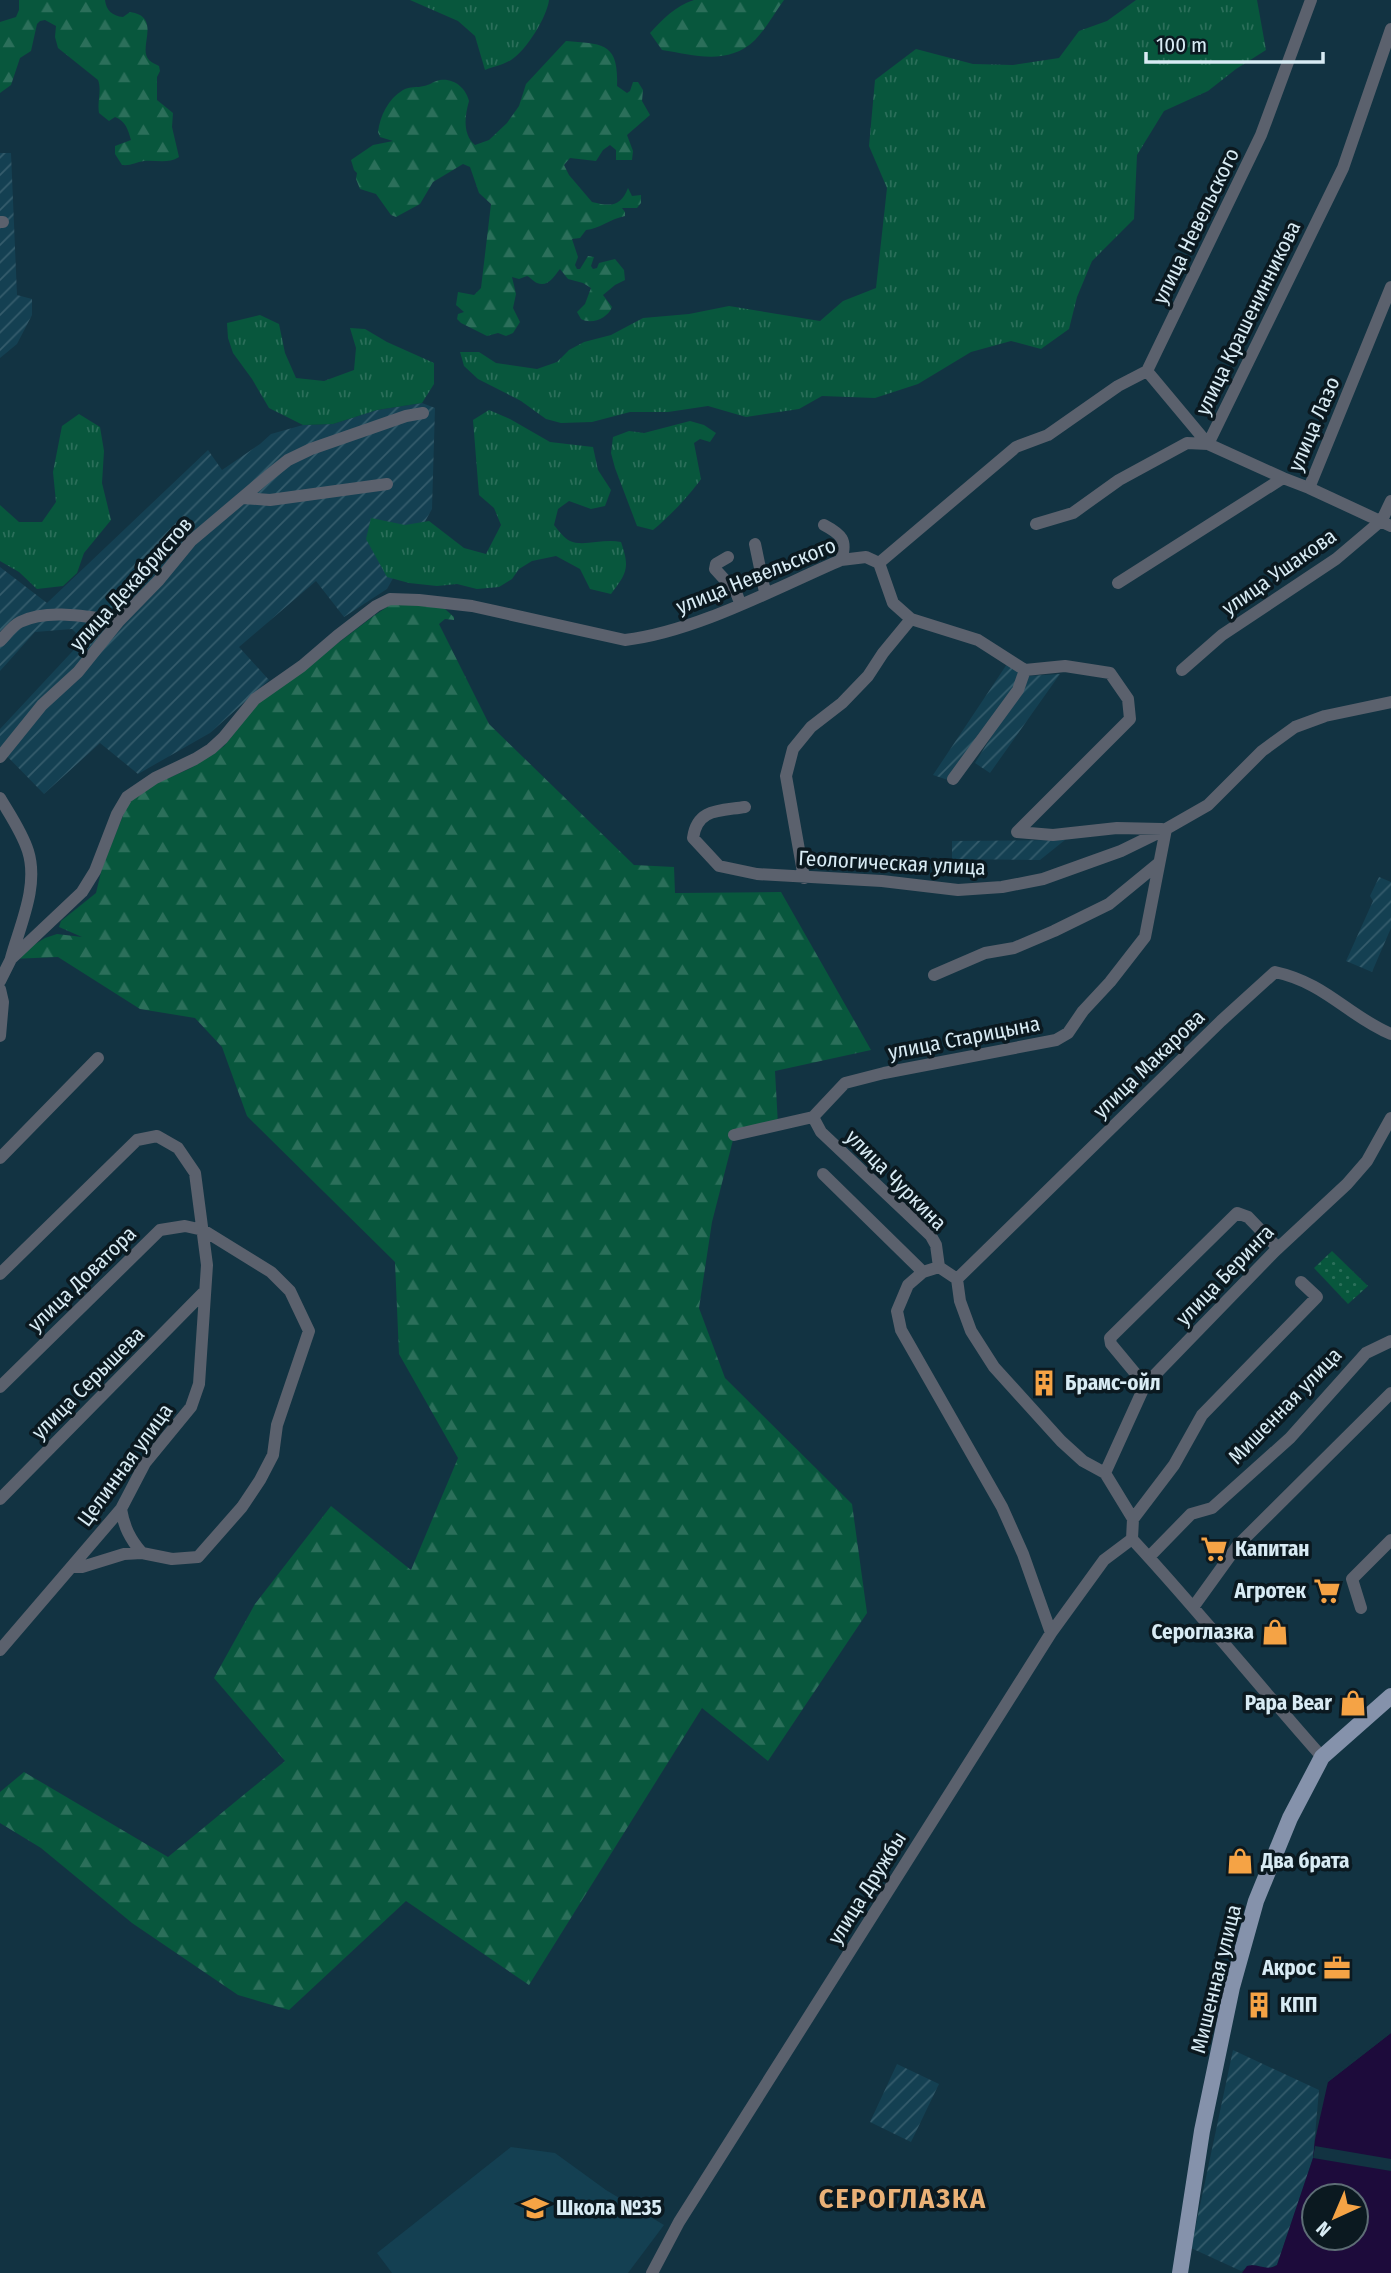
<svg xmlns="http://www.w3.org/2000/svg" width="1391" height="2273" viewBox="0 0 1391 2273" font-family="'Fira Sans Condensed',sans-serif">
  <defs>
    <pattern id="industrial-furrows" width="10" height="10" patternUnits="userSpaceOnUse" patternTransform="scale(1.75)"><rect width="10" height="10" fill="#144052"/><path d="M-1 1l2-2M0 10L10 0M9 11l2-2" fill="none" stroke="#355c6c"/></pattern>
    <pattern id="grass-tufts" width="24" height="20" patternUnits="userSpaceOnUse" patternTransform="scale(1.75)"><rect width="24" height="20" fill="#08573d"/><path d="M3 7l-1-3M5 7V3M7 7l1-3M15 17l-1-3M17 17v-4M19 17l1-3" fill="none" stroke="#2b6f5a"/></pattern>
    <pattern id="forest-firs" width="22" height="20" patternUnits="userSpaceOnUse" patternTransform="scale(1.75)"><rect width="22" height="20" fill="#08573d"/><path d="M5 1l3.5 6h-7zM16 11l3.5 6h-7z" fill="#2b6f5a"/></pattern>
    <pattern id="park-dots" width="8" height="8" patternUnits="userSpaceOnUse" patternTransform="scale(1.75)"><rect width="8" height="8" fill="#08573d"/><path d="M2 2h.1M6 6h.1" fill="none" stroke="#2b6f5a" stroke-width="1.8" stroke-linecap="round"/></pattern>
  </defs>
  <rect width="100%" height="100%" fill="#123342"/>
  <!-- built -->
  <path fill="#144052" d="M511 2147 555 2153 606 2190 664 2225 628 2273H392L377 2253Z"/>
  <!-- industrial -->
  <path fill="url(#industrial-furrows)" d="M0 153H11L17 295 32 299V315L17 344 0 358Z
    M422 403 435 408 432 509 387 589 344 617 316 581 239 647 269 680 210 733 138 774 100 743 44 794 0 749V729L83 640 72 629 35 632 0 671V567L47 603 208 450 222 470 260 444 271 434 303 425 333 424 377 410Z
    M1007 664 1021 672 1015 689 948 780 933 775Z
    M1060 674 990 773 975 763 1029 676Z
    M1065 840 1040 860 952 859V841Z
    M1379 877 1391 882V928L1372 972 1346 961 1373 901 1370 896Z
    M1233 2050 1319 2090 1313 2158 1277 2265 1268 2269 1252 2265 1241 2271 1191 2248Z
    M897 2064 939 2084 911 2142 870 2122Z"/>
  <!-- grass -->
  <path fill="url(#grass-tufts)" d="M410 0H549C547 17 526 51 511 60 503 65 493 67 485 70L475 36 458 21Z
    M1136 0H1257L1266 50 1236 69 1208 91 1164 111 1137 155 1134 219 1092 261 1077 297 1069 329 1041 349 1011 341 971 352 918 384 875 398 822 396 799 409 746 417 708 406 668 412H630L592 422 561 423 546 419 521 401 478 379 464 366 460 352H479L496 363 537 369 557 362 569 350 584 342 611 335 643 318 689 314 729 306 820 321 843 301 876 288 887 188 869 146 875 80 916 49 973 64 1013 65 1059 58 1079 31 1107 21Z
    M260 315 279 324 285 353 296 378 324 381 354 370 356 348 350 328 365 329 387 342 434 363V384L422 403 377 410 333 424 303 425 269 408 252 379 233 353 228 338 227 323Z
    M489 410 510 419 550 442 593 447 598 470 611 490 605 506 591 509 569 501 558 509 554 525C558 530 564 538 570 541 583 547 604 538 621 542 630 568 627 573 611 594L590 589 580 569 556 556 532 561 519 569 512 579 499 587 477 589 457 584 437 586 409 583 387 577 366 539 371 518 405 525 429 521 464 548 486 554 501 525 494 508 479 495 473 420Z
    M79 414 100 427 104 451 102 483 111 520 84 553 77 573 63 586 37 589 19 572 0 561V505L19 522H42L56 502 53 472 62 426Z
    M690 421 704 425 716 433 710 442 700 439 694 443 701 479C689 496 669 517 653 530L637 526 615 468 611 453 613 437 629 431 644 433Z"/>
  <!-- forest -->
  <path fill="url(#forest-firs)" d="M19 0H105C106 10 112 16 123 17L130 12C163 17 137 48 149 60 152 63 156 64 159 66L160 71 157 77V100L173 113 172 127 179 157C168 164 157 160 144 161 136 162 131 166 122 165L115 154V146L131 140C128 130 126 121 115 117L109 121 99 113C97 101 102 90 98 80L58 48 55 37 56 26 45 20 40 21 37 24 31 51 20 58 11 85 0 93V22L16 17 19 10Z
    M694 0H784C775 12 766 29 755 40 728 66 694 55 662 50L650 33C663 19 675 6 694 0Z
    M566 41C602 44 619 42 617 86L627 93 630 91 633 82H638L643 90 642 101 650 115 627 135 633 151 632 160H616V150L610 145 603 150 596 161 570 158 564 165 569 175 592 202C612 207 621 206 628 188L632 196 641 195V203L637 208H622L625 212V216C610 219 599 229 586 230L580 238 572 239 578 257 575 265 577 269H580L588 256 594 257 591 266 593 269 597 268 599 263 615 259 624 270 625 280 615 285 603 295 612 307C608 318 592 325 581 319L577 312 585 304 591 288 583 283 568 279 560 269C555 275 548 288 537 283 533 281 530 277 527 276L519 279 512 277 516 294 513 308 520 322 513 333 506 336 498 333 487 336 461 323 457 319 458 314 464 312 456 305 458 292 474 295 481 288 491 204 479 193 470 167 463 164 433 182 420 204 396 217 391 215 376 194 360 189 356 179 357 173 354 170 351 160 373 145 393 141 380 137 378 132C380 116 388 99 403 90 410 86 417 88 424 86 430 85 434 81 440 80 454 78 466 88 469 101 465 115 462 134 475 145L489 140 507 123 519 106 526 84Z
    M404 600 445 609 454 617V620L445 619 439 624 489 724 634 865 674 867 675 893 781 892 871 1050 775 1071 778 1125 734 1136 712 1222 699 1308 725 1378 852 1504 867 1613 768 1761 702 1708 529 1985 406 1901 289 2010 238 1995 132 1923 41 1848 0 1823V1792L24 1772 168 1857 285 1761 214 1678 255 1604 331 1506 411 1570 458 1458 399 1354 395 1262 247 1116 222 1047 195 1018 140 1009 58 957 11 959 45 938 57 934 82 937 59 927 61 921 96 893 102 868 128 803 150 786 189 769 224 746 256 705 375 615 390 605Z"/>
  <!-- park -->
  <path fill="url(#park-dots)" d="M1332 1251 1368 1286 1348 1304 1314 1268Z"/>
  <!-- water -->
  <path fill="#1d0b3b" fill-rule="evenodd" d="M1391 2033V2273H1242L1247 2266C1258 2263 1267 2272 1277 2265L1313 2158 1315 2140 1328 2082ZM1314 2196H1356V2238H1314Z"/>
  <!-- pier -->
  <path fill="#123342" d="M1391 2030V2033L1328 2082 1325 2081Z
    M1315 2146 1391 2159V2171L1313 2158Z"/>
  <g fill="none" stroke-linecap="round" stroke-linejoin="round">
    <!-- minor -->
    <path stroke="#5b616d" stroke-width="12" d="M0 222H3
      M1147 371 1208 444 1283 478
      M1309 488 1391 526
      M243 498 270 500 387 484
      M1036 524 1073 513 1119 480 1187 443 1208 444 1343 168 1391 29
      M824 525C841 534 848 540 841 560
      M755 544 765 592
      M728 557 716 564 715 569 736 592 740 603
      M879 563 1016 447 1048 435 1118 386 1147 371 1261 135 1311 0
      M879 563 893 603 911 619 978 640 1025 670 1065 666 1110 673 1128 699 1130 719 1017 832 1053 835 1117 828 1162 829
      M1118 583 1283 478 1309 488 1391 287
      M0 641C6 635 12 626 20 622 48 608 89 617 119 621
      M1182 670 1222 635 1336 559 1382 520 1391 501
      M0 757 42 705 78 672 119 621 159 580 191 541 268 476 288 460 311 449 406 416 423 413
      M953 779 1018 690 1025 670
      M0 798C10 815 22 832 28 851 39 886 20 925 11 958
      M745 807C720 811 697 808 693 838L719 866 757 874 882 881 958 890 1002 887 1043 879 1121 851 1166 829 1208 805 1262 751 1295 727 1325 716 1391 702
      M804 878 786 776 793 749 811 727 842 703 868 676 883 653 911 619
      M934 975 985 953 1014 948 1054 931 1109 904 1159 863
      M0 981 11 959 82 892 95 871 117 814 127 797 155 778 195 759 211 749 223 738 255 699 302 666 337 636 376 606 390 599 419 600 472 606 625 640C695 632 776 588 841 560L866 557 879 563
      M0 989 3 1002 0 1036
      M813 1117 821 1132 931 1236 936 1245 939 1267 957 1279 960 1301 971 1331 994 1367 1061 1441 1083 1461 1105 1473 1133 1519 1132 1539C1198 1610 1258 1685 1322 1757
      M734 1135 813 1117 845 1083 884 1073 1056 1040 1068 1033 1083 1011 1110 982 1145 937 1166 829
      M0 1158 98 1058
      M823 1174 923 1272
      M939 1267 923 1272 908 1285 897 1311 901 1330 1002 1507 1023 1554 1051 1633
      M0 1274 137 1140 157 1136 178 1148 195 1173 207 1265 199 1384 191 1407 145 1463 121 1509 0 1650
      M957 1279 1221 1021 1275 972C1326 983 1348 1016 1391 1034
      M1145 1385 1111 1344 1110 1338 1237 1213 1248 1217 1278 1248
      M0 1387 160 1230 185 1226 203 1230 271 1272 290 1291 309 1331 277 1425 273 1455 260 1480 242 1507 198 1557 172 1559 142 1553 124 1554 82 1567H72
      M1105 1473 1145 1385 1275 1251 1347 1184 1367 1161 1391 1118
      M0 1499 203 1293
      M121 1509C124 1527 130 1539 142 1553
      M1133 1519 1174 1465 1202 1415 1317 1297 1301 1282
      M1149 1557 1191 1514 1212 1508 1290 1438 1366 1353 1391 1341
      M1194 1606 1238 1545 1391 1393
      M1361 1608 1352 1579 1391 1540
      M652 2273 679 2222 1051 1633 1104 1560 1132 1539"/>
    <!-- major -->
    <path stroke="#8592ab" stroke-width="16" d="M1180 2273 1202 2131 1232 1987 1256 1901 1290 1818 1322 1757 1391 1696"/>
  </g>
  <!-- icons -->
  <defs>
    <g id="building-bare" transform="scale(2.1)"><path d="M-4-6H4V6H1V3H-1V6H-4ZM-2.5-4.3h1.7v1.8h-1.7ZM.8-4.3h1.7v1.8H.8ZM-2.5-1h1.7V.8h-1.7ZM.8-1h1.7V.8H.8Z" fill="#f5a345" stroke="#0b1920" stroke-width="2.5" paint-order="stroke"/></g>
    <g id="supermarket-bare" transform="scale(2.1)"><path d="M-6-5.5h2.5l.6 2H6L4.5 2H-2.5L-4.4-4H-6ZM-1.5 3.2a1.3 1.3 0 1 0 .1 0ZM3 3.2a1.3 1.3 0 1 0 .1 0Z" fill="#f5a345" stroke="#0b1920" stroke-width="2.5" paint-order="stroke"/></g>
    <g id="shop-bare" transform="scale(2.1)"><path d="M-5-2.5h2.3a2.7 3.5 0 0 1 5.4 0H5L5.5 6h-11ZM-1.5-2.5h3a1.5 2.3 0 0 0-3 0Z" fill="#f5a345" stroke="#0b1920" stroke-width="2.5" paint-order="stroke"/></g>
    <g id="office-bare" transform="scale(2.1)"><path d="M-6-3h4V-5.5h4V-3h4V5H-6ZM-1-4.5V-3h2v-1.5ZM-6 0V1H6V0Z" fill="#f5a345" stroke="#0b1920" stroke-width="2.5" paint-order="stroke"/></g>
    <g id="school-bare" transform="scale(2.1)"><path d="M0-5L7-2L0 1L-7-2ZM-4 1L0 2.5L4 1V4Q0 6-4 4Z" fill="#f5a345" stroke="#0b1920" stroke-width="2.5" paint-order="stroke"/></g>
  </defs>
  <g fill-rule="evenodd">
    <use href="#building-bare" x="1044" y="1383"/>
    <use href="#supermarket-bare" x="1214" y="1549"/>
    <use href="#supermarket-bare" x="1327" y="1591"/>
    <use href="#shop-bare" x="1275" y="1632"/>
    <use href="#shop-bare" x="1353" y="1703"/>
    <use href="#shop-bare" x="1240" y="1861"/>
    <use href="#office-bare" x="1337" y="1968"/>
    <use href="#building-bare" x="1259" y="2005"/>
    <use href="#school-bare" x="535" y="2208"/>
  </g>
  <g text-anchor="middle" stroke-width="7" stroke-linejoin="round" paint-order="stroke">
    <!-- street labels -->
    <g font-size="21" fill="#d8ebf4" stroke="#0b1920">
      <text transform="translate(1196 226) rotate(-64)" y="7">улица Невельского</text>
      <text transform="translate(1248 318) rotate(-64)" y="7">улица Крашенинникова</text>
      <text transform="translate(1314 424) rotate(-67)" y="7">улица Лазо</text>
      <text transform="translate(1279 572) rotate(-35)" y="7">улица Ушакова</text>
      <text transform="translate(756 576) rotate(-22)" y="7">улица Невельского</text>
      <text transform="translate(131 584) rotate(-48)" y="7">улица Декабристов</text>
      <text transform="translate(892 863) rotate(3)" y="7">Геологическая улица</text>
      <text transform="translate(964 1038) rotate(-11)" y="7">улица Старицына</text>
      <text transform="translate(1149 1064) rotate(-44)" y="7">улица Макарова</text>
      <text transform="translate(896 1180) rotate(45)" y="7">улица Чуркина</text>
      <text transform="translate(1225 1275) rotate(-46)" y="7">улица Беринга</text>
      <text transform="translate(82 1279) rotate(-44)" y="7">улица Доватора</text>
      <text transform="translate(88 1383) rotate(-45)" y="7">улица Серышева</text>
      <text transform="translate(1285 1406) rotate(-46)" y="7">Мишенная улица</text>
      <text transform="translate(125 1465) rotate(-54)" y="7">Целинная улица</text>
      <text transform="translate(867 1888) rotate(-58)" y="7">улица Дружбы</text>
      <text transform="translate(1216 1979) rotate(-76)" y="7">Мишенная улица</text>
    </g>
    <!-- poi labels -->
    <g font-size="21" font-weight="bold" fill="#d8ebf4" stroke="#0b1920" text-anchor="start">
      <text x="1065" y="1390">Брамс-ойл</text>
      <text x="1235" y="1556">Капитан</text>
      <text x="1306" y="1598" text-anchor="end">Агротек</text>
      <text x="1254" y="1639" text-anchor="end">Сероглазка</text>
      <text x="1332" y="1710" text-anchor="end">Papa Bear</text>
      <text x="1261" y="1868">Два брата</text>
      <text x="1316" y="1975" text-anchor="end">Акрос</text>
      <text x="1280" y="2012">КПП</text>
      <text x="556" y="2215">Школа №35</text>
    </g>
    <!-- district labels -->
    <g font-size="28" font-weight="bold" letter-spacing="2" fill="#eab177" stroke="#0b1920">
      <text x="903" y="2208">СЕРОГЛАЗКА</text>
    </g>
  </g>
  <!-- north arrow -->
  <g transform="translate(1335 2217) rotate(224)"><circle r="33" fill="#0b1920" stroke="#5d6d75" stroke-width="2"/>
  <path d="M0-5L12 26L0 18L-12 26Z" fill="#f5a345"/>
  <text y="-10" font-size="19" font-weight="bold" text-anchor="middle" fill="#d8ebf4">N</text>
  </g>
  <!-- scale -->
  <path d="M1146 52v10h177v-10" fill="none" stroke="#d8ebf4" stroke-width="3.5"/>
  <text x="1156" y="52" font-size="21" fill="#d8ebf4" stroke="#0b1920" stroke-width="5" paint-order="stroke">100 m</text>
</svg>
